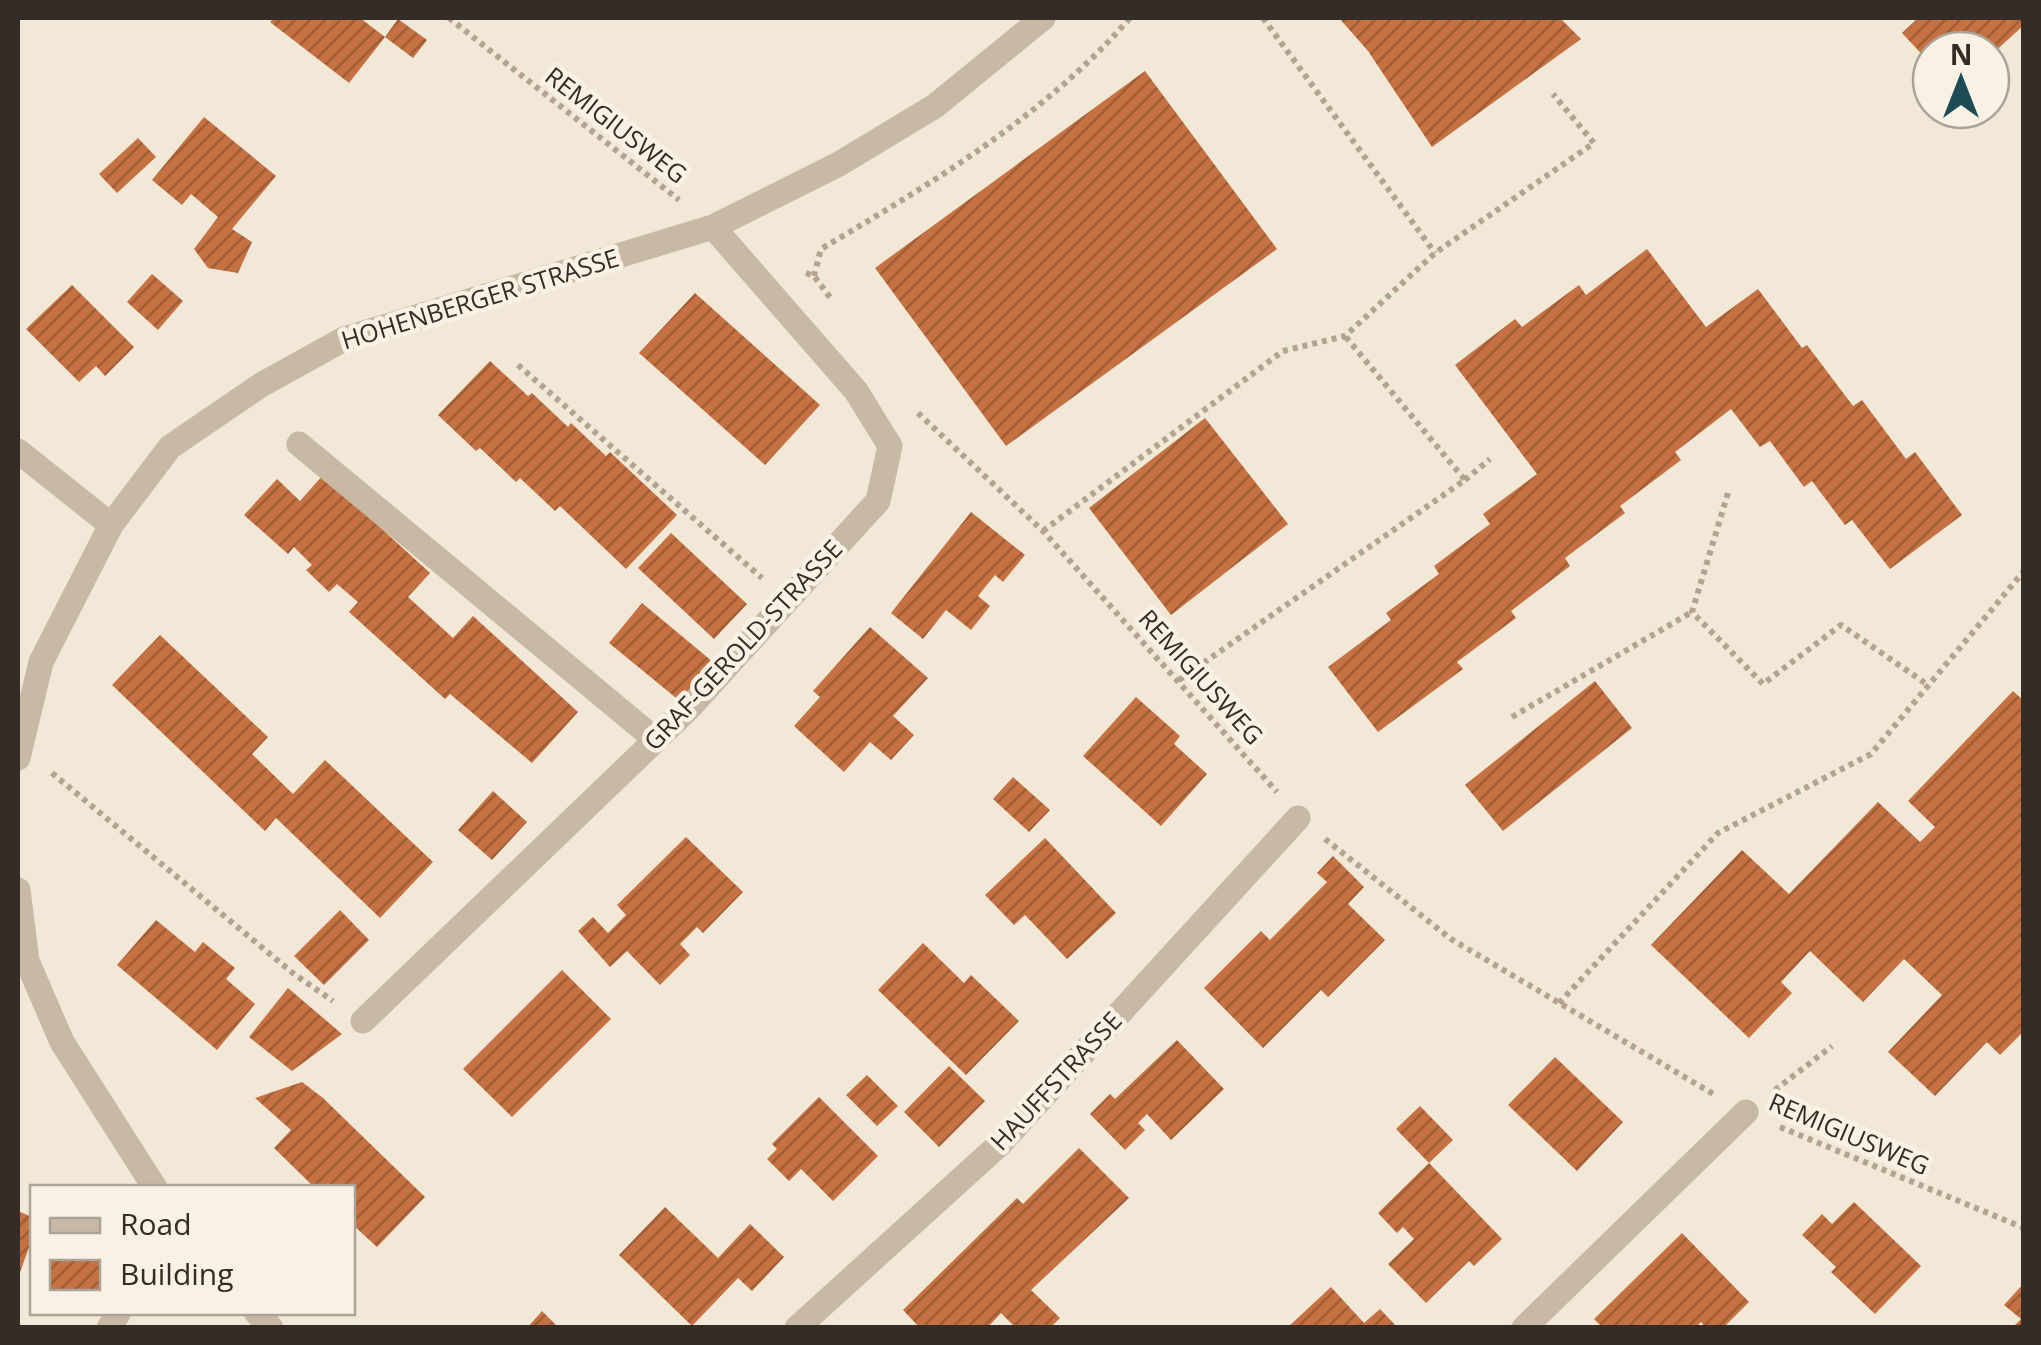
<svg xmlns="http://www.w3.org/2000/svg" width="2041" height="1345" viewBox="0 0 2041 1345" font-family="'Open Sans',sans-serif">
  <defs>
    <pattern id="building-hatch" width="6" height="6" patternUnits="userSpaceOnUse" patternTransform="scale(2.5)"><rect width="6" height="6" fill="#c57141"/><path d="M-1 1l2-2M0 6l6-6M5 7l2-2" fill="none" stroke="#a15d36"/></pattern>
  </defs>
  <rect width="100%" height="100%" fill="#f1e8d8"/>
  <!-- building -->
  <path fill="url(#building-hatch)" d="M274 18H360L385 37 349 83 270 22Z
    M1339 18H1560L1581 39 1432 147 1368 51Z
    M1918 18H2024V25L1991 55V50H1931V64L1902 33Z
    M398 19 427 40 413 58 385 37Z
    M1145 71 1277 249 1006 446 875 268Z
    M204 117 276 176 232 229 252 242 238 273 208 268 194 249 218 217 191 194 182 205 152 180Z
    M138 138 156 157 117 193 99 174Z
    M1647 249 1706 327 1758 289 1802 348 1807 345 1853 406 1862 400 1906 459 1915 452 1962 515 1890 569 1852 520 1845 525 1812 481 1804 487 1770 441 1760 447 1731 409 1675 452 1681 460 1620 506 1625 513 1565 558 1570 566 1511 611 1516 618 1457 662 1463 669 1378 732 1328 667 1391 620 1386 613 1439 574 1434 566 1490 524 1483 514 1537 474 1455 365 1515 319 1522 327 1579 285 1586 295Z
    M152 274 183 301 158 330 127 302Z
    M72 285 134 347 105 376 96 366 79 382 26 329Z
    M695 293 820 405 765 465 639 353Z
    M490 361 528 396 532 393 568 427 571 423 606 456 610 452 677 515 626 569 560 506 555 511 520 478 516 482 480 448 476 451 438 415Z
    M1205 418 1288 524 1171 615 1089 508Z
    M323 475 430 573 408 597 453 638 473 616 578 712 532 763 450 694 445 699 349 612 358 602 337 584 329 592 306 570 312 565 294 547 288 554 244 515 277 479 300 501Z
    M971 512 1025 555 1003 582 995 575 978 596 990 606 971 630 946 610 923 639 891 613Z
    M671 533 747 604 714 639 638 568Z
    M642 603 713 662 681 702 609 643Z
    M870 627 928 678 893 716 914 735 891 760 870 742 844 772 794 726 820 697 813 691Z
    M160 635 268 737 252 754 293 794 325 760 433 862 380 918 276 818 265 831 112 685Z
    M1595 681 1632 728 1503 831 1465 785Z
    M2013 691 2024 701V1031L2000 1055 1987 1042 1935 1096 1888 1052 1942 995 1904 959 1863 1002 1810 951 1781 982 1792 993 1749 1038 1651 945 1742 850 1789 894 1878 802 1920 842 1935 827 1908 801Z
    M1136 697 1180 736 1174 744 1207 774 1161 826 1083 756Z
    M1013 777 1050 810 1029 832 993 799Z
    M493 791 527 822 492 860 458 830Z
    M686 837 743 892 703 933 697 927 680 944 690 955 660 985 627 951 610 967 578 931 593 917 608 933 626 915 617 905Z
    M1045 838 1116 913 1067 959 1025 915 1014 925 985 895Z
    M1333 856 1364 887 1348 904 1385 940 1328 997 1321 990 1263 1048 1204 988 1261 931 1270 940 1327 882 1317 873Z
    M340 910 369 940 324 985 294 956Z
    M156 920 195 952 203 942 235 968 226 979 255 1004 217 1050 117 965Z
    M923 943 964 983 971 975 1019 1021 966 1075 878 990Z
    M562 970 611 1019 512 1117 463 1069Z
    M288 988 342 1034 292 1071 249 1037Z
    M1177 1040 1224 1089 1171 1140 1147 1114 1138 1123 1145 1130 1125 1150 1090 1114 1110 1094 1115 1099Z
    M1555 1057 1623 1122 1577 1171 1508 1105Z
    M949 1066 985 1101 939 1147 904 1112Z
    M867 1075 898 1106 877 1126 846 1095Z
    M302 1082 323 1098 425 1197 377 1247 352 1224V1188H315L274 1148 291 1130 255 1098Z
    M819 1097 878 1156 833 1201 801 1169 789 1181 767 1159 777 1149 772 1144Z
    M1420 1106 1453 1140 1429 1163 1502 1239 1474 1266 1469 1261 1426 1303 1388 1264 1414 1239 1403 1227 1397 1233 1378 1213 1429 1163 1396 1129Z
    M1079 1148 1129 1198 1031 1290 1060 1318 1050 1328H1016L1001 1313 987 1328H920L903 1310 1017 1198 1023 1204Z
    M1854 1202 1921 1266 1875 1314 1831 1272 1836 1267 1802 1235 1822 1214 1832 1224Z
    M665 1207 718 1258 750 1224 784 1257 752 1291 738 1278 692 1326 619 1255Z
    M18 1211 32 1217V1239L18 1278Z
    M1682 1233 1749 1302 1723 1328H1706L1701 1322 1695 1328H1603L1594 1319Z
    M2024 1283V1328H2012L2021 1319 2004 1305Z
    M1331 1287 1364 1323 1380 1309 1398 1328H1287Z
    M542 1311 559 1328H527Z"/>
  <g fill="none" stroke-linecap="round" stroke-linejoin="round">
    <!-- path -->
    <path stroke="#b4a38e" stroke-width="6" stroke-dasharray="5 5" stroke-linecap="butt" d="M449 18 679 200
      M1263 18 1435 253
      M806 273 814 276 832 300
      M814 276 821 249C932 183 1045 116 1130 18
      M518 365 762 578
      M918 413 1043 531 1277 792
      M1465 480 1490 459
      M1728 493 1692 612 1763 684 1841 625 1928 685
      M1043 531 1283 351 1345 336 1435 253 1594 143 1553 94
      M1179 680 1465 480 1345 336
      M1512 717 1692 612
      M52 773 294 974 333 1001
      M1325 839 1451 939 1715 1095
      M1559 1003 1718 833 1871 754 2024 571
      M1775 1090 1832 1046
      M1780 1127 2024 1228"/>
    <!-- service -->
    <path stroke="#c8b9a4" stroke-width="25" d="M299 444 656 740"/>
    <!-- minor -->
    <path stroke="#c8b9a4" stroke-width="25" d="M18 451 111 525
      M18 758 41 662 111 525 170 447 261 385 344 339 713 227 839 164 935 106 1043 18
      M18 890 27 961 62 1042 155 1188
      M363 1021 688 709 878 501 890 446 856 391 713 227
      M256 1312 271 1328
      M109 1328 119 1312
      M797 1328 1001 1143 1298 818
      M1524 1328 1746 1112"/>
  </g>
  <g text-anchor="middle" stroke-width="9" stroke-linejoin="round" paint-order="stroke">
    <!-- street labels -->
    <g font-size="25" fill="#342c26" stroke="#f9f2e4">
      <text transform="translate(616 125) rotate(38)" y="9">REMIGIUSWEG</text>
      <text transform="translate(480 299) rotate(-17)" y="9">HOHENBERGER STRASSE</text>
      <text transform="translate(743 645) rotate(-47)" y="9">GRAF-GEROLD-STRASSE</text>
      <text transform="translate(1201 677) rotate(48)" y="9">REMIGIUSWEG</text>
      <text transform="translate(1056 1081) rotate(-47)" y="9">HAUFFSTRASSE</text>
      <text transform="translate(1849 1134) rotate(23)" y="9">REMIGIUSWEG</text>
    </g>
  </g>
  <!-- border -->
  <rect width="2041" height="1345" fill="none" stroke="#342c26" stroke-width="40"/>
  <!-- legend -->
  <rect x="30" y="1185" width="325" height="130" fill="#f9f2e4" stroke="#aaa398" stroke-width="2.5"/>
  <rect x="50" y="1218" width="50" height="15" fill="#c8b9a4" stroke="#aaa398" stroke-width="2.5"/>
  <text x="120" y="1235" font-size="30" fill="#342c26">Road</text>
  <rect x="50" y="1260" width="50" height="30" fill="url(#building-hatch)" stroke="#aaa398" stroke-width="2.5"/>
  <text x="120" y="1285" font-size="30" fill="#342c26">Building</text>
  <!-- north arrow -->
  <g transform="translate(1961 80)"><circle r="48" fill="#f9f2e4" stroke="#aaa398" stroke-width="2.5"/>
  <path d="M0-8L18 38L0 25L-18 38Z" fill="#1c4a55"/>
  <text y="-15" font-size="28" font-weight="bold" text-anchor="middle" fill="#342c26">N</text>
  </g>
</svg>
